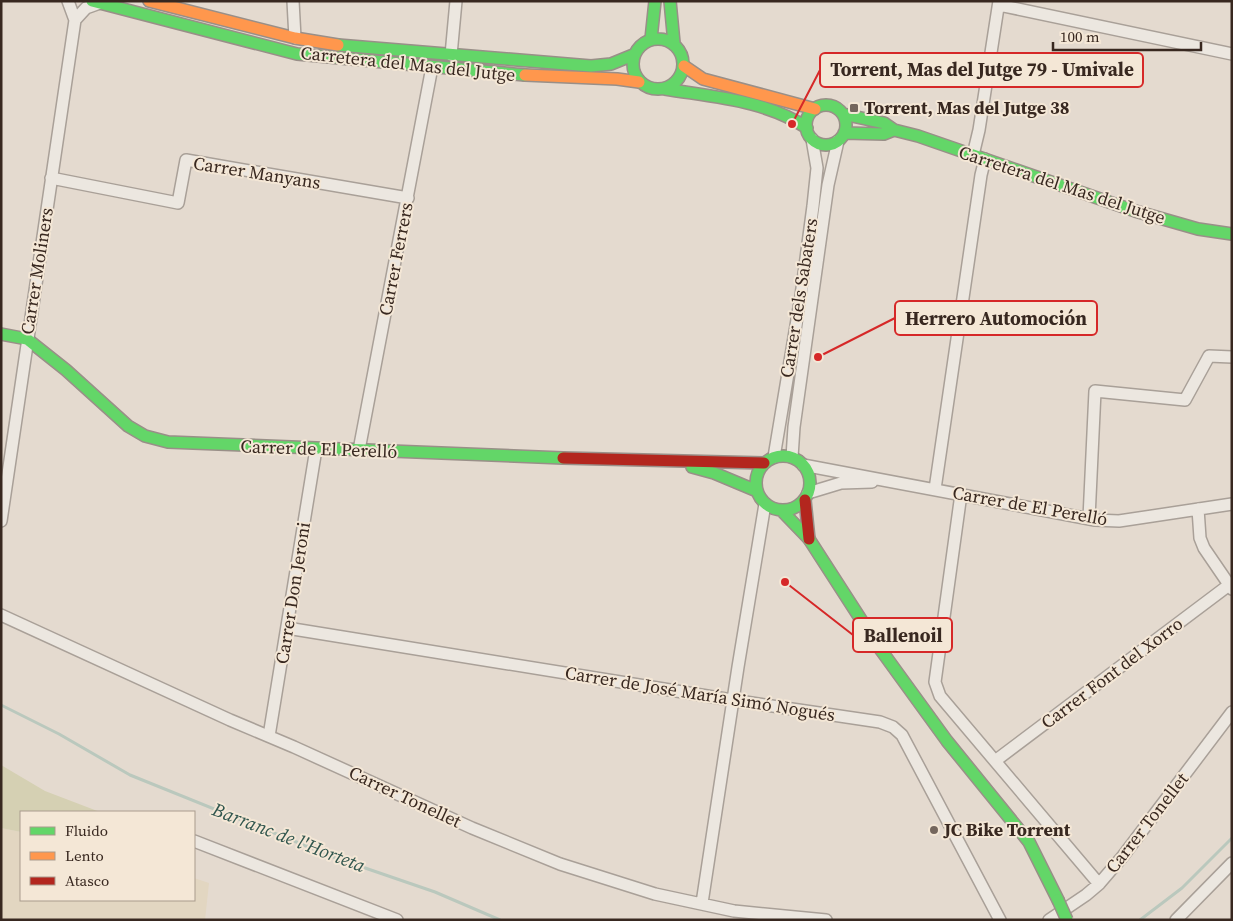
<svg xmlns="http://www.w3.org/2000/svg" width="1233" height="921" viewBox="0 0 1233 921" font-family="'Source Serif 4',serif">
  <rect width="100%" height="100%" fill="#e4dacf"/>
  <!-- farmland -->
  <path fill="#e2d6c1" d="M1 828 21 832V900H194V878L209 883 205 920H1Z"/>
  <!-- green -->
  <path fill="#d5d0b3" d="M1 765 45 791 100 812H21V832L1 828Z"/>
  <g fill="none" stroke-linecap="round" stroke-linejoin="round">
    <!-- stream -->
    <path stroke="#bac8bd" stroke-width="3" d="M1 705 59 734 130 775 336 858 435 892 500 920
      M1140 920 1182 888 1232 838"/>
    <!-- street casing -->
    <g stroke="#a9a098" stroke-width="14">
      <path id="street" d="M293 1 295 38
        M999 5 1232 54
        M75 20 86 8 100 3
        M451 55 456 1
        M973 155 979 130 999 1
        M51 178 178 203 186 160 408 198
        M359 450 432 67
        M774 457 801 296 813 206 817 168 812 139
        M792 457 794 427 828 185 838 141
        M803 465 1095 520 1119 521 1232 504
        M935 489 981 175 985 159
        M808 493 841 483 872 482
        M961 494 935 682 940 696 1099 884
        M1198 509 1200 538 1204 548 1232 589
        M1089 518 1095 391 1185 400 1209 356 1232 357
        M1 521 75 20 68 1
        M1 615 230 720 294 747 472 828 560 864 655 894 734 911 826 920
        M287 628 732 700 880 722 893 727 902 735 1000 920
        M269 736 316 449
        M995 761 1229 585
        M194 841 397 920
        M702 903 738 667 765 504
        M1049 920 1086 895 1099 884 1123 856 1232 712
        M1176 920 1232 863"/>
    </g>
    <!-- fast casing -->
    <g stroke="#998f88" stroke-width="14">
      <path id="fast" d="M92 1 297 54 525 75
        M670 1 674 43
        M633 64a25 25 0 1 1 50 0a25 25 0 1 1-50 0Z
        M651 39 655 1
        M338 45 591 66 611 64 633 55
        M665 89C713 97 766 100 807 128
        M806 125a20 20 0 1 1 40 0a20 20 0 1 1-40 0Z
        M843 114 884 123 894 130 918 136 1135 211 1198 229 1232 234
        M844 133 884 134 894 130
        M1 334 27 339 66 370 128 426 145 436 168 442 563 458
        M756 483a27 27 0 1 1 54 0a27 27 0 1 1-54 0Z
        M692 467 714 473 757 491
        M781 510 809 539 878 646 947 741 1029 842 1058 900"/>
    </g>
    <!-- slow casing -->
    <g stroke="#998f88" stroke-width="14">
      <path id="slow" d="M149 1 295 38 338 45
        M684 66 703 79 815 109
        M525 75 617 79 639 82"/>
    </g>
    <!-- jam casing -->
    <g stroke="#998f88" stroke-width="14">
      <path id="jam" d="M563 458 764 463
        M805 500 809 539"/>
    </g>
    <!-- street -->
    <use href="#street" stroke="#ece7e0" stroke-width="11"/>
    <!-- fast -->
    <use href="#fast" stroke="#63d668" stroke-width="11"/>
    <!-- slow -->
    <use href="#slow" stroke="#ff974d" stroke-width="11"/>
    <!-- jam -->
    <use href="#jam" stroke="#b3261e" stroke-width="11"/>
    <!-- fast-bridge casing -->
    <g stroke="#998f88" stroke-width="14" stroke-linecap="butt">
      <path id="fast-bridge" d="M1058 900 1067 920"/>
    </g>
    <!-- fast-bridge -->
    <use href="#fast-bridge" stroke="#63d668" stroke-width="11"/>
  </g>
  <!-- markers -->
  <g fill="#74665d" stroke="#f4e7d6" stroke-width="2">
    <rect x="849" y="103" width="10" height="10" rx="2.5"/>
    <circle cx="934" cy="830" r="5"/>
  </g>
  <g text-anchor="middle" stroke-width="4" stroke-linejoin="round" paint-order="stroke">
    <!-- street labels -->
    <g font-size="18" fill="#382820" stroke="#f4e7d6">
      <text transform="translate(408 64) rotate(6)" y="6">Carretera del Mas del Jutge</text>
      <text transform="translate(257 173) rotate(9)" y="6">Carrer Manyans</text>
      <text transform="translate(1062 185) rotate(18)" y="6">Carretera del Mas del Jutge</text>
      <text transform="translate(396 259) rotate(-79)" y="6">Carrer Ferrers</text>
      <text transform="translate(37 271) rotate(-81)" y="6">Carrer Moliners</text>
      <text transform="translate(799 298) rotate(-81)" y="6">Carrer dels Sabaters</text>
      <text transform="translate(319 449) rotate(2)" y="6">Carrer de El Perelló</text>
      <text transform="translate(1030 506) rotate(10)" y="6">Carrer de El Perelló</text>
      <text transform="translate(293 593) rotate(-81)" y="6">Carrer Don Jeroni</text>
      <text transform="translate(1112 673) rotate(-37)" y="6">Carrer Font del Xorro</text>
      <text transform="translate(700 694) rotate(9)" y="6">Carrer de José María Simó Nogués</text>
      <text transform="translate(405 797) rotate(25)" y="6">Carrer Tonellet</text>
      <text transform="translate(1147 823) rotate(-52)" y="6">Carrer Tonellet</text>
    </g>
    <!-- poi labels -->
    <g font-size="18" font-weight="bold" fill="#382820" stroke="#f4e7d6" text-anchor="start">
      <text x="864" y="114">Torrent, Mas del Jutge 38</text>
      <text x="944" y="836">JC Bike Torrent</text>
    </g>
    <!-- water labels -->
    <g font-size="19" font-style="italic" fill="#31564e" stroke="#f4e7d6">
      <text transform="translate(289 837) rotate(21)" y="7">Barranc de l'Horteta</text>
    </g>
  </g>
  <!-- callouts -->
  <path fill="none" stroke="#d62828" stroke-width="2" d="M792 124L820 70M818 357L895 318M785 582L853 635"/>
  <g fill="#d62828" stroke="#f4e7d6" stroke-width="2">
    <circle cx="792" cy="124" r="5"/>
    <circle cx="818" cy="357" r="5"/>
    <circle cx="785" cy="582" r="5"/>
  </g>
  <g fill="#f4e7d6" stroke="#d62828" stroke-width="2">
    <rect x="820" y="53" width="323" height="34" rx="5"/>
    <rect x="895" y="301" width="202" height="34" rx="5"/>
    <rect x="853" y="618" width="99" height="34" rx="5"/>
  </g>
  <g font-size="19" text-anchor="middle" font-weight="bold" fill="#382820">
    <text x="982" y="76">Torrent, Mas del Jutge 79 - Umivale</text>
    <text x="996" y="325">Herrero Automoción</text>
    <text x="903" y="642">Ballenoil</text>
  </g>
  <!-- border -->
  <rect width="1233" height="921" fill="none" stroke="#382820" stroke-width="5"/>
  <!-- legend -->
  <rect x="20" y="811" width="175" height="90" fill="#f4e7d6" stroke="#a99b8d"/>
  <rect x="30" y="827" width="25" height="8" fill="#63d668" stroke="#a99b8d"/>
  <text x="65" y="836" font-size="15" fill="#382820">Fluido</text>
  <rect x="30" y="852" width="25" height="8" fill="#ff974d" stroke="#a99b8d"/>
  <text x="65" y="861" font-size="15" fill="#382820">Lento</text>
  <rect x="30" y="877" width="25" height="8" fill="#b3261e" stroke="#a99b8d"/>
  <text x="65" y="886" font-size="15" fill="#382820">Atasco</text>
  <!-- scale -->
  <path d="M1053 42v8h148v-8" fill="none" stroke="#382820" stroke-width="2.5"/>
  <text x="1060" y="42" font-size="15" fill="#382820" stroke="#f4e7d6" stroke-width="4" paint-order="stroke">100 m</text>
</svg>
